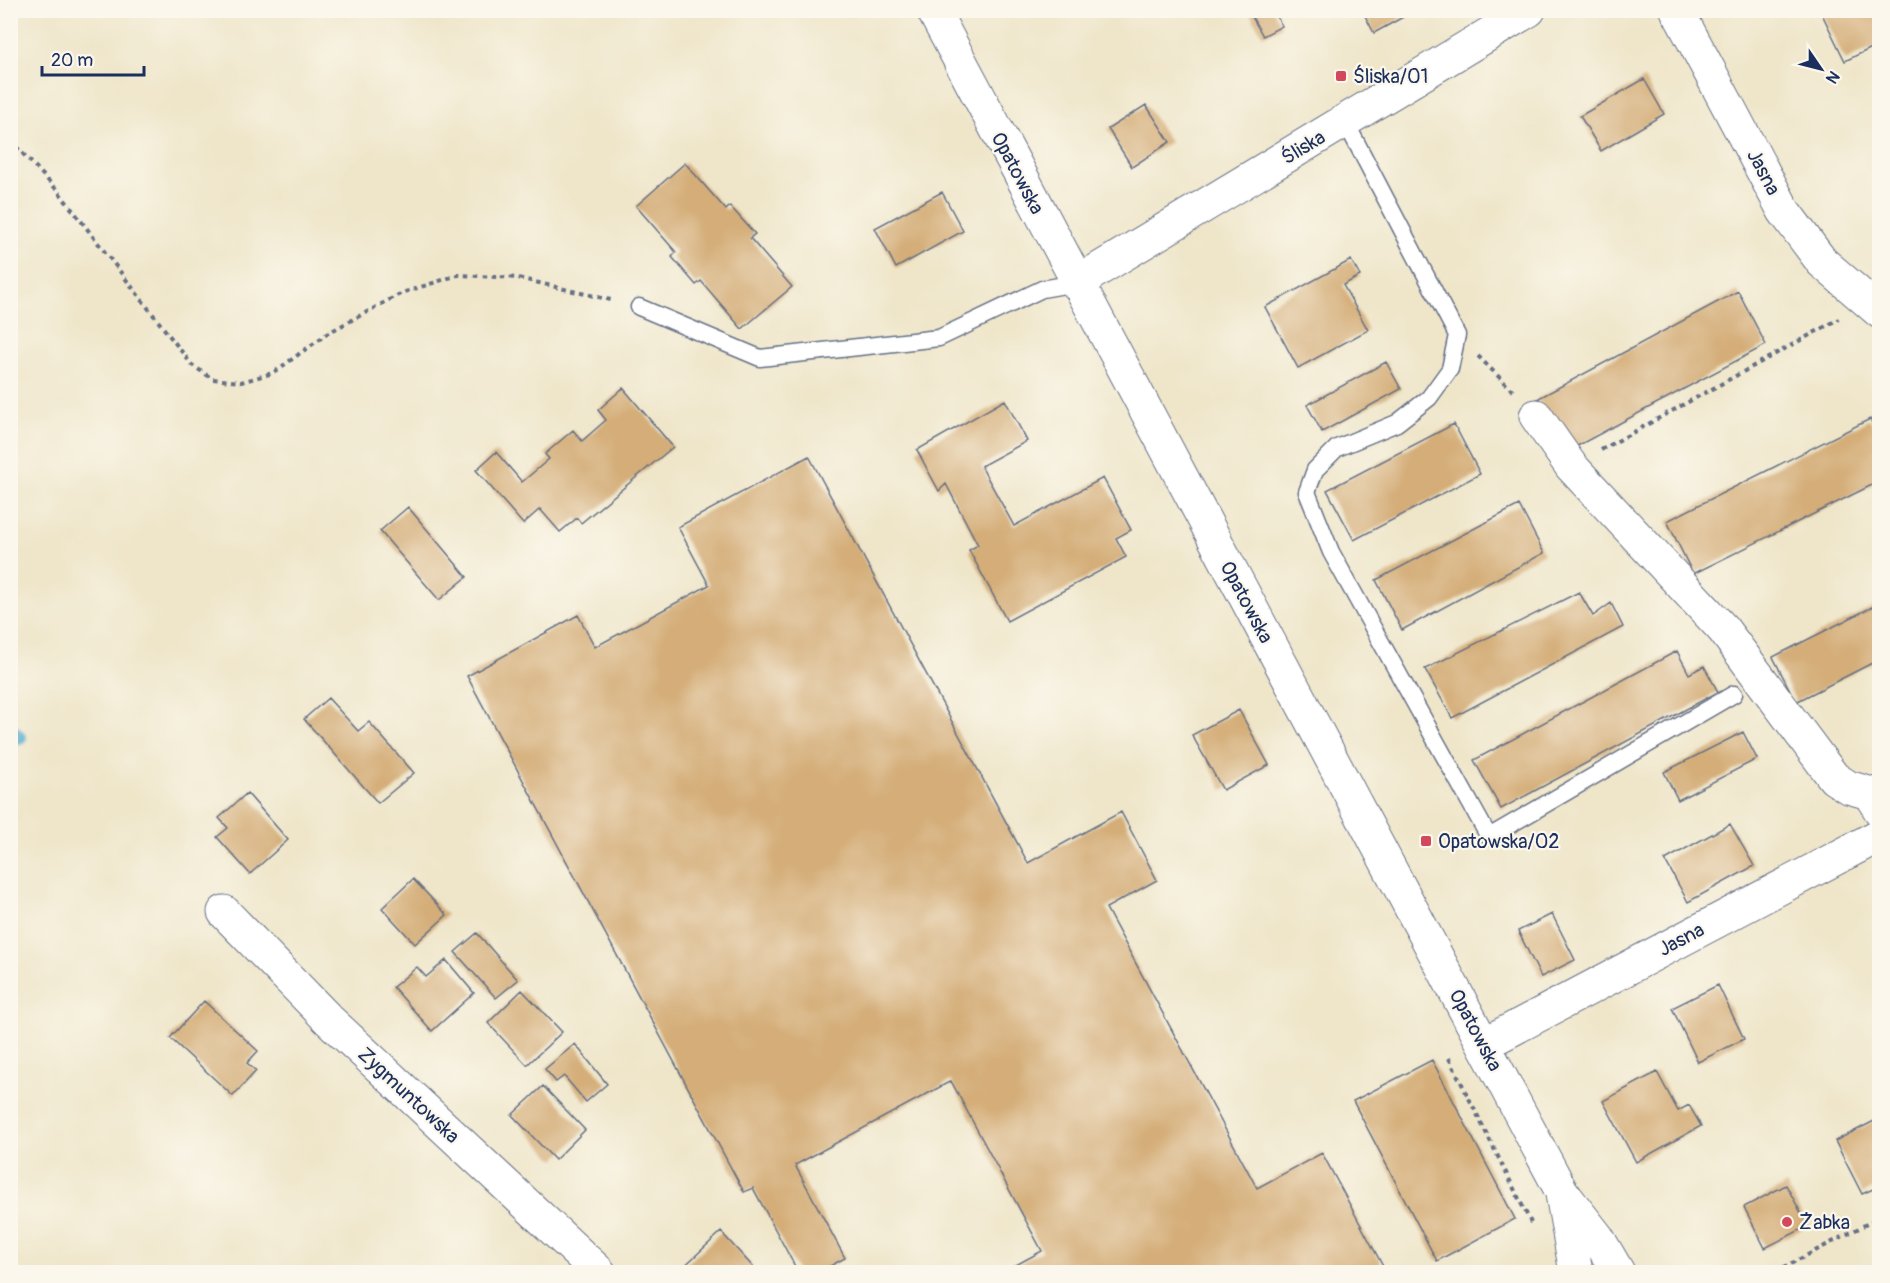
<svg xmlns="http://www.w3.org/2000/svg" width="1890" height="1283" viewBox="0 0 1890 1283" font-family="Pangolin,sans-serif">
  <rect width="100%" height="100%" fill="#fbf7ec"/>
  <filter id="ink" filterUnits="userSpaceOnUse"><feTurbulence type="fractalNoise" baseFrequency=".0167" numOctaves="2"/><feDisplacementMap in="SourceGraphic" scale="12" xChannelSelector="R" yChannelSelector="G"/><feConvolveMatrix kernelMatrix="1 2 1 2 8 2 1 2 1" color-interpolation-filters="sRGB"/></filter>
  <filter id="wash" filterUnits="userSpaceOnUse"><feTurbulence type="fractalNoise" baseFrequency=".008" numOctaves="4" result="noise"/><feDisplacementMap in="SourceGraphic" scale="24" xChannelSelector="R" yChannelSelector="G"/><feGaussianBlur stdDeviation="1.35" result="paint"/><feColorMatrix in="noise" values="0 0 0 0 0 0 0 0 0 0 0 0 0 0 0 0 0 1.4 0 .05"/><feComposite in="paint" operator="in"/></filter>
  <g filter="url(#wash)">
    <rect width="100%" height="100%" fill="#efe6ca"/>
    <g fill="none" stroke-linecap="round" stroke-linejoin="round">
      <!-- stream -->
      <path stroke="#4daacb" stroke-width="10" d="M10 725 22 738 10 742"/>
    </g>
    <g id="blocks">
      <!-- building -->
      <path fill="#d4ad78" d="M1248 10H1273L1282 26 1263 36Z
        M1362 10H1416L1374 33Z
        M1820 10H1880V44L1845 61Z
        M1644 79 1664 114 1601 151 1580 116Z
        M1146 105 1170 142 1132 167 1108 129Z
        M685 163 726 210 730 206 755 234 750 238 792 287 742 329 701 281 696 285 672 257 676 252 636 206Z
        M942 192 963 231 896 268 875 228Z
        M1351 260 1360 276 1343 285 1368 330 1298 368 1265 307Z
        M1738 291 1766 345 1566 452 1537 399Z
        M1386 362 1401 389 1322 432 1307 405Z
        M623 388 673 447 581 523 577 518 560 532 540 509 523 524 476 470 496 452 522 482 549 459 545 454 573 430 582 441 606 420 598 410Z
        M1005 400 1027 441 981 466 1014 526 1103 478 1131 530 1116 538 1126 557 1007 621 969 550 978 545 946 484 939 491 917 450Z
        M1870 419 1880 438V481L1693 574 1667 521Z
        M1454 424 1480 474 1354 540 1327 490Z
        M809 456 1028 863 1121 812 1157 880 1106 908 1257 1188 1322 1153 1386 1272H1018L1014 1266 1042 1251 951 1081 795 1165 845 1258 819 1272H798L753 1188 744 1192 467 676 578 615 595 647 709 585 678 527Z
        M1519 505 1544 553 1402 630 1376 580Z
        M408 507 467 577 439 600 380 531Z
        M1579 592 1593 616 1611 603 1623 627 1452 718 1425 669Z
        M1880 603V659L1796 702 1773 657Z
        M1677 651 1689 674 1704 666 1718 692 1501 809 1474 760Z
        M328 698 358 731 369 722 414 773 378 803 304 719Z
        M1239 710 1269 765 1223 790 1192 735Z
        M1743 732 1757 759 1678 800 1664 772Z
        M247 793 288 840 250 874 217 837 228 828 219 818Z
        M1730 824 1754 866 1688 902 1665 860Z
        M413 879 447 915 415 944 382 908Z
        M1552 914 1575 960 1541 977 1518 931Z
        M477 933 518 980 496 998 455 952Z
        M446 960 474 993 432 1031 393 987 417 967 426 977Z
        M1718 985 1744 1039 1698 1062 1672 1008Z
        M522 990 562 1032 527 1065 488 1023Z
        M204 1001 258 1051 247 1063 256 1071 233 1096 170 1038Z
        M575 1044 607 1084 586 1102 564 1076 556 1082 545 1069Z
        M1432 1060 1515 1219 1437 1261 1353 1101Z
        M1657 1072 1678 1111 1689 1105 1701 1126 1636 1162 1603 1101Z
        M543 1086 585 1130 555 1160 512 1115Z
        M1880 1118V1186L1862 1194 1835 1141Z
        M1786 1185 1808 1226 1765 1248 1744 1207Z
        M721 1232 753 1267 747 1272H678Z"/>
    </g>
  </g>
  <g filter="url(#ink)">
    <use href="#blocks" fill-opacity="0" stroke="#656f84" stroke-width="1.5"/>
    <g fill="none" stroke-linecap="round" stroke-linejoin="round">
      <!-- lane casing -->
      <g stroke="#656f84" stroke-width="19">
        <path id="lane" d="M1345 121 1457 335 1450 369 1429 398 1397 423 1337 448 1315 470 1307 492 1331 552 1489 837 1734 694
          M639 307 760 358 939 338 1042 289 1076 283"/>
      </g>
      <!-- street casing -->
      <g stroke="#656f84" stroke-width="35">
        <path id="street" d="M1677 10 1784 211 1822 262 1880 312
          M1076 283 1529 10
          M1536 416 1571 466 1723 629 1834 778 1848 787 1869 793 1880 810
          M224 912 329 1020 599 1272
          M1484 1044 1880 835"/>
      </g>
      <!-- secondary casing -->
      <g stroke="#656f84" stroke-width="35">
        <path id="secondary" d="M933 10 1562 1192 1598 1238 1618 1272
          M1562 1194 1576 1272"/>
      </g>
      <!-- path -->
      <path stroke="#656f84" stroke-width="4" stroke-dasharray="4.5 4.5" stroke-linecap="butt" d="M10 140 58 191 192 365 213 379 241 382 273 373 328 333 402 293 458 275 518 278 615 301
        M1478 356 1513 391
        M1601 450 1839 319
        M1449 1058 1531 1223
        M1775 1272 1880 1217"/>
      <!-- lane -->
      <use href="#lane" stroke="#fff" stroke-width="16"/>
      <!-- street -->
      <use href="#street" stroke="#fff" stroke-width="33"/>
      <!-- secondary -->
      <use href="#secondary" stroke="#fff" stroke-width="33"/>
    </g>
  </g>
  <!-- markers -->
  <g fill="#d1495b" stroke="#fbf7ec" stroke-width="2">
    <rect x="1335" y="70" width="12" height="12" rx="3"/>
    <rect x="1420" y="835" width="12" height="12" rx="3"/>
    <circle cx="1787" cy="1222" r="6"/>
  </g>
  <g text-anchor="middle" stroke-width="4.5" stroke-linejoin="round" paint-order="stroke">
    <!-- poi labels -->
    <g font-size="20" fill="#1b2f5e" stroke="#fbf7ec" text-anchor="start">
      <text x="1353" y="83">Śliska/01</text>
      <text x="1438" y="848">Opatowska/02</text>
      <text x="1799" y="1229">Żabka</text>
    </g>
    <!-- street labels -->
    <g font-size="20" fill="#1b2f5e" stroke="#fbf7ec">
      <text transform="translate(1303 147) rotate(-31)" y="7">Śliska</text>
      <text transform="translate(1764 172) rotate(62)" y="7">Jasna</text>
      <text transform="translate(1018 173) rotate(62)" y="7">Opatowska</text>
      <text transform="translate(1247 602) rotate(62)" y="7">Opatowska</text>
      <text transform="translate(1681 939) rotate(-28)" y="7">Jasna</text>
      <text transform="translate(1476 1030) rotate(62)" y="7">Opatowska</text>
      <text transform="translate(409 1095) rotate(43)" y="7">Zygmuntowska</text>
    </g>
  </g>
  <!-- margin -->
  <rect width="1890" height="1283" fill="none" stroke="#fbf7ec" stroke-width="36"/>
  <!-- north arrow -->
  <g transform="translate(1821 69) rotate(125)" stroke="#fbf7ec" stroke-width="4.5" paint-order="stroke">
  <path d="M0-4.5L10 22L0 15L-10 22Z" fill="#1b2f5e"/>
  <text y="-9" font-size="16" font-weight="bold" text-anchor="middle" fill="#1b2f5e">N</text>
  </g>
  <!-- scale -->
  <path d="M42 66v9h102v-9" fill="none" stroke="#1b2f5e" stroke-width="3"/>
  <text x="51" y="66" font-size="18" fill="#1b2f5e" stroke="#fbf7ec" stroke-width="4.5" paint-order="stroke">20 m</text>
</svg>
